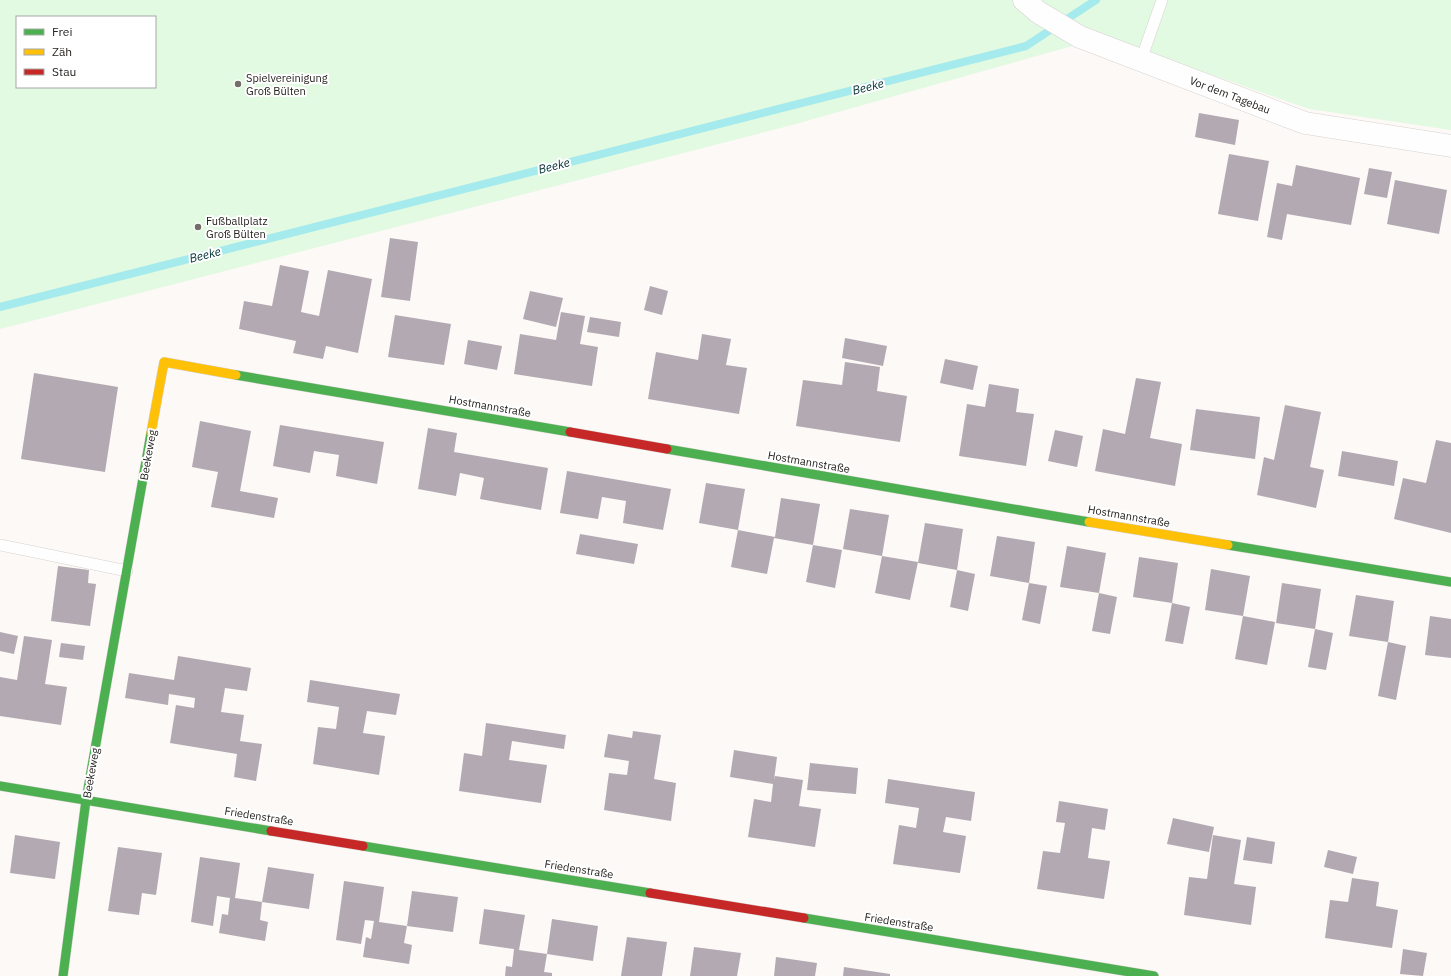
<svg xmlns="http://www.w3.org/2000/svg" width="1451" height="976" viewBox="0 0 1451 976" font-family="'IBM Plex Sans',sans-serif">
  <rect width="100%" height="100%" fill="#fcf9f6"/>
  <!-- green -->
  <path fill="#e2f9e2" fill-rule="evenodd" d="M0 0H1451V130L1309 109 1104 37 792 125 0 329ZM17 17H155V87H17Z"/>
  <g fill="none" stroke-linecap="round" stroke-linejoin="round">
    <!-- stream -->
    <path stroke="#a5eaec" stroke-width="8" d="M0 307 1026 46 1096 0"/>
  </g>
  <!-- building -->
  <path fill="#b3a9b2" d="M1199 113 1239 120 1235 145 1195 137Z
    M1229 154 1269 161 1258 221 1218 214Z
    M1296 165 1360 178 1351 225 1287 214 1282 240 1267 237 1277 183 1292 186Z
    M1369 168 1392 172 1387 198 1364 194Z
    M1395 180 1447 190 1439 234 1387 224Z
    M390 238 418 242 410 301 381 297Z
    M280 265 309 271 301 312 319 316 328 270 372 279 358 353 326 346 323 359 293 353 296 341 239 329 244 301 272 306Z
    M650 286 668 291 662 315 644 310Z
    M530 291 563 298 556 327 523 319Z
    M561 312 585 316 580 344 598 347 592 386 514 374 520 334 556 340Z
    M395 315 451 324 444 365 388 357Z
    M590 317 621 322 619 337 587 332Z
    M702 334 731 339 726 365 747 368 739 414 648 399 656 352 698 360Z
    M845 338 887 346 883 366 842 358Z
    M468 340 502 346 497 370 464 364Z
    M945 359 978 366 973 390 940 383Z
    M845 362 880 367 877 391 907 396 900 442 796 426 803 380 842 385Z
    M34 373 118 387 105 472 21 459Z
    M1136 378 1161 382 1150 438 1182 444 1175 486 1095 471 1103 429 1125 434Z
    M989 384 1019 389 1016 412 1034 414 1026 466 959 456 967 404 985 407Z
    M1285 405 1321 412 1310 467 1324 470 1316 508 1257 495 1264 457 1274 460Z
    M1196 409 1260 417 1255 459 1190 450Z
    M200 421 251 431 240 491 278 498 274 518 211 507 218 472 192 467Z
    M280 425 384 442 377 484 336 476 339 455 314 451 310 473 273 466Z
    M428 428 457 433 454 452 548 468 541 510 480 499 484 478 460 473 456 496 418 489Z
    M1055 430 1083 436 1077 467 1048 461Z
    M1436 440 1451 443V533L1394 519 1403 478 1426 483Z
    M1342 451 1398 461 1394 486 1338 476Z
    M567 471 671 489 663 530 623 523 626 501 602 497 598 519 560 513Z
    M706 483 745 489 738 530 699 523Z
    M781 498 820 504 813 545 774 538 767 574 731 567 738 530 775 537Z
    M850 509 889 515 882 556 918 562 910 600 875 593 882 556 843 549Z
    M925 523 963 529 957 570 918 563Z
    M580 534 638 544 634 564 576 554Z
    M997 536 1035 542 1029 583 990 576Z
    M813 545 842 550 835 588 806 582Z
    M1067 546 1106 553 1099 593 1060 587Z
    M1139 557 1178 563 1172 603 1133 597Z
    M58 566 89 570 88 583 96 584 90 626 51 621Z
    M1211 569 1250 576 1243 616 1205 610Z
    M957 570 975 574 968 611 950 607Z
    M1029 583 1047 586 1040 624 1022 620Z
    M1282 583 1321 589 1315 629 1276 623Z
    M1099 593 1117 597 1110 634 1092 631Z
    M1356 595 1394 601 1388 642 1406 646 1396 700 1378 696 1388 642 1349 636Z
    M1172 603 1190 607 1183 644 1165 641Z
    M1243 616 1275 622 1267 665 1235 659Z
    M1430 616 1451 619V658L1425 655Z
    M1315 629 1333 633 1326 670 1308 667Z
    M0 632 18 636 14 654 0 651Z
    M24 636 52 640 45 684 67 687 61 725 0 716V677L17 680Z
    M61 643 85 646 83 660 59 657Z
    M178 656 251 668 247 691 225 688 221 712 244 715 240 741 262 744 256 781 234 777 237 754 170 743 176 705 194 708 195 698 169 694 168 705 125 698 129 673 174 680Z
    M310 680 400 694 396 715 367 711 363 733 385 736 379 775 313 764 318 727 336 729 339 707 307 702Z
    M486 723 566 735 564 749 512 741 509 760 547 765 541 803 459 791 464 753 482 756Z
    M633 731 661 735 654 779 676 783 671 821 604 810 609 773 627 775 629 761 604 757 608 734 632 738Z
    M734 750 777 757 774 780 775 776 803 780 799 806 821 809 815 847 748 837 754 799 771 802 773 784 730 777Z
    M810 763 858 768 856 794 807 790Z
    M888 779 975 792 971 821 946 817 943 832 966 836 960 873 893 864 899 825 916 828 919 808 885 803Z
    M1059 801 1108 809 1105 830 1092 828 1088 858 1110 861 1104 899 1037 889 1043 851 1060 853 1065 823 1056 822Z
    M1173 818 1214 827 1209 852 1167 844Z
    M15 835 60 842 55 879 10 873Z
    M1213 835 1241 840 1234 884 1256 887 1251 925 1184 915 1189 877 1207 879Z
    M1247 837 1275 842 1272 864 1243 860Z
    M118 847 162 853 156 895 142 893 139 915 108 911Z
    M1328 850 1357 857 1353 874 1324 867Z
    M200 857 240 863 235 898 262 902 260 920 268 922 265 941 219 933 222 914 228 915 230 898 217 896 213 926 191 922Z
    M268 867 314 874 309 909 262 902Z
    M1352 878 1379 882 1376 906 1398 910 1392 948 1325 938 1330 900 1348 902Z
    M344 881 384 887 379 922 407 926 404 943 412 945 409 964 363 957 366 937 371 939 374 921 365 920 361 944 336 940Z
    M412 891 458 897 453 932 407 926Z
    M484 909 525 915 519 950 547 954 544 972 552 973V976H505L506 966 512 967 514 949 479 944Z
    M552 919 598 926 593 961 547 954Z
    M627 937 667 942 662 976H621Z
    M694 947 741 953 737 976H690Z
    M1403 949 1427 953 1423 976 1400 974Z
    M776 957 817 963 815 976H774Z
    M844 967 890 974V976H843Z"/>
  <g fill="none" stroke-linecap="round" stroke-linejoin="round">
    <!-- lane casing -->
    <g stroke="#d6d3d0" stroke-width="12">
      <path id="lane" d="M1141 60 1162 0
        M0 545 127 571"/>
    </g>
    <!-- street casing -->
    <g stroke="#d6d3d0" stroke-width="23">
      <path id="street" d="M1024 0 1038 12 1080 37 1305 123 1451 146"/>
    </g>
    <!-- fast casing -->
    <g stroke="#d6d3d0" stroke-width="10">
      <path id="fast" d="M236 375 570 432
        M667 449 1089 522
        M1228 545 1451 582
        M0 786 271 831
        M363 846 650 893
        M804 918 1154 976
        M63 976 86 800 151 433"/>
    </g>
    <!-- slow casing -->
    <g stroke="#d6d3d0" stroke-width="10">
      <path id="slow" d="M151 433 164 362 236 375
        M1089 522 1228 545"/>
    </g>
    <!-- jam casing -->
    <g stroke="#d6d3d0" stroke-width="10">
      <path id="jam" d="M570 432 667 449
        M271 831 363 846
        M650 893 804 918"/>
    </g>
    <!-- lane -->
    <use href="#lane" stroke="#fffefe" stroke-width="11"/>
    <!-- street -->
    <use href="#street" stroke="#fffefe" stroke-width="22"/>
    <!-- fast -->
    <use href="#fast" stroke="#4caf50" stroke-width="9"/>
    <!-- slow -->
    <use href="#slow" stroke="#ffc107" stroke-width="9"/>
    <!-- jam -->
    <use href="#jam" stroke="#c62828" stroke-width="9"/>
  </g>
  <!-- markers -->
  <g fill="#716e6b" stroke="#fff" stroke-width="1.5">
    <circle cx="238" cy="84" r="4"/>
    <circle cx="198" cy="227" r="4"/>
  </g>
  <g text-anchor="middle" stroke-width="4" stroke-linejoin="round" paint-order="stroke">
    <!-- poi labels -->
    <g font-size="11" fill="#262320" stroke="#fff" text-anchor="start">
      <text x="246" y="82">Spielvereinigung<tspan x="246" dy="13">Groß Bülten</tspan></text>
      <text x="206" y="225">Fußballplatz<tspan x="206" dy="13">Groß Bülten</tspan></text>
    </g>
    <!-- street labels -->
    <g font-size="11" fill="#262320" stroke="#fff">
      <text transform="translate(1230 95) rotate(21)" y="4">Vor dem Tagebau</text>
      <text transform="translate(490 406) rotate(10)" y="4">Hostmannstraße</text>
      <text transform="translate(148 455) rotate(-80)" y="4">Beekeweg</text>
      <text transform="translate(809 462) rotate(10)" y="4">Hostmannstraße</text>
      <text transform="translate(1129 516) rotate(10)" y="4">Hostmannstraße</text>
      <text transform="translate(91 773) rotate(-80)" y="4">Beekeweg</text>
      <text transform="translate(259 816) rotate(9)" y="4">Friedenstraße</text>
      <text transform="translate(579 869) rotate(9)" y="4">Friedenstraße</text>
      <text transform="translate(899 922) rotate(9)" y="4">Friedenstraße</text>
    </g>
    <!-- water labels -->
    <g font-size="12" font-style="italic" fill="#003133" stroke="#fff">
      <text transform="translate(868 87) rotate(-14)" y="4">Beeke</text>
      <text transform="translate(554 166) rotate(-14)" y="4">Beeke</text>
      <text transform="translate(205 255) rotate(-14)" y="4">Beeke</text>
    </g>
  </g>
  <!-- legend -->
  <rect x="16" y="16" width="140" height="72" fill="#ffffff" stroke="#a8a7a6"/>
  <rect x="24" y="29" width="20" height="6" fill="#4caf50" stroke="#a8a7a6"/>
  <text x="52" y="36" font-size="12" fill="#262320">Frei</text>
  <rect x="24" y="49" width="20" height="6" fill="#ffc107" stroke="#a8a7a6"/>
  <text x="52" y="56" font-size="12" fill="#262320">Zäh</text>
  <rect x="24" y="69" width="20" height="6" fill="#c62828" stroke="#a8a7a6"/>
  <text x="52" y="76" font-size="12" fill="#262320">Stau</text>
</svg>
